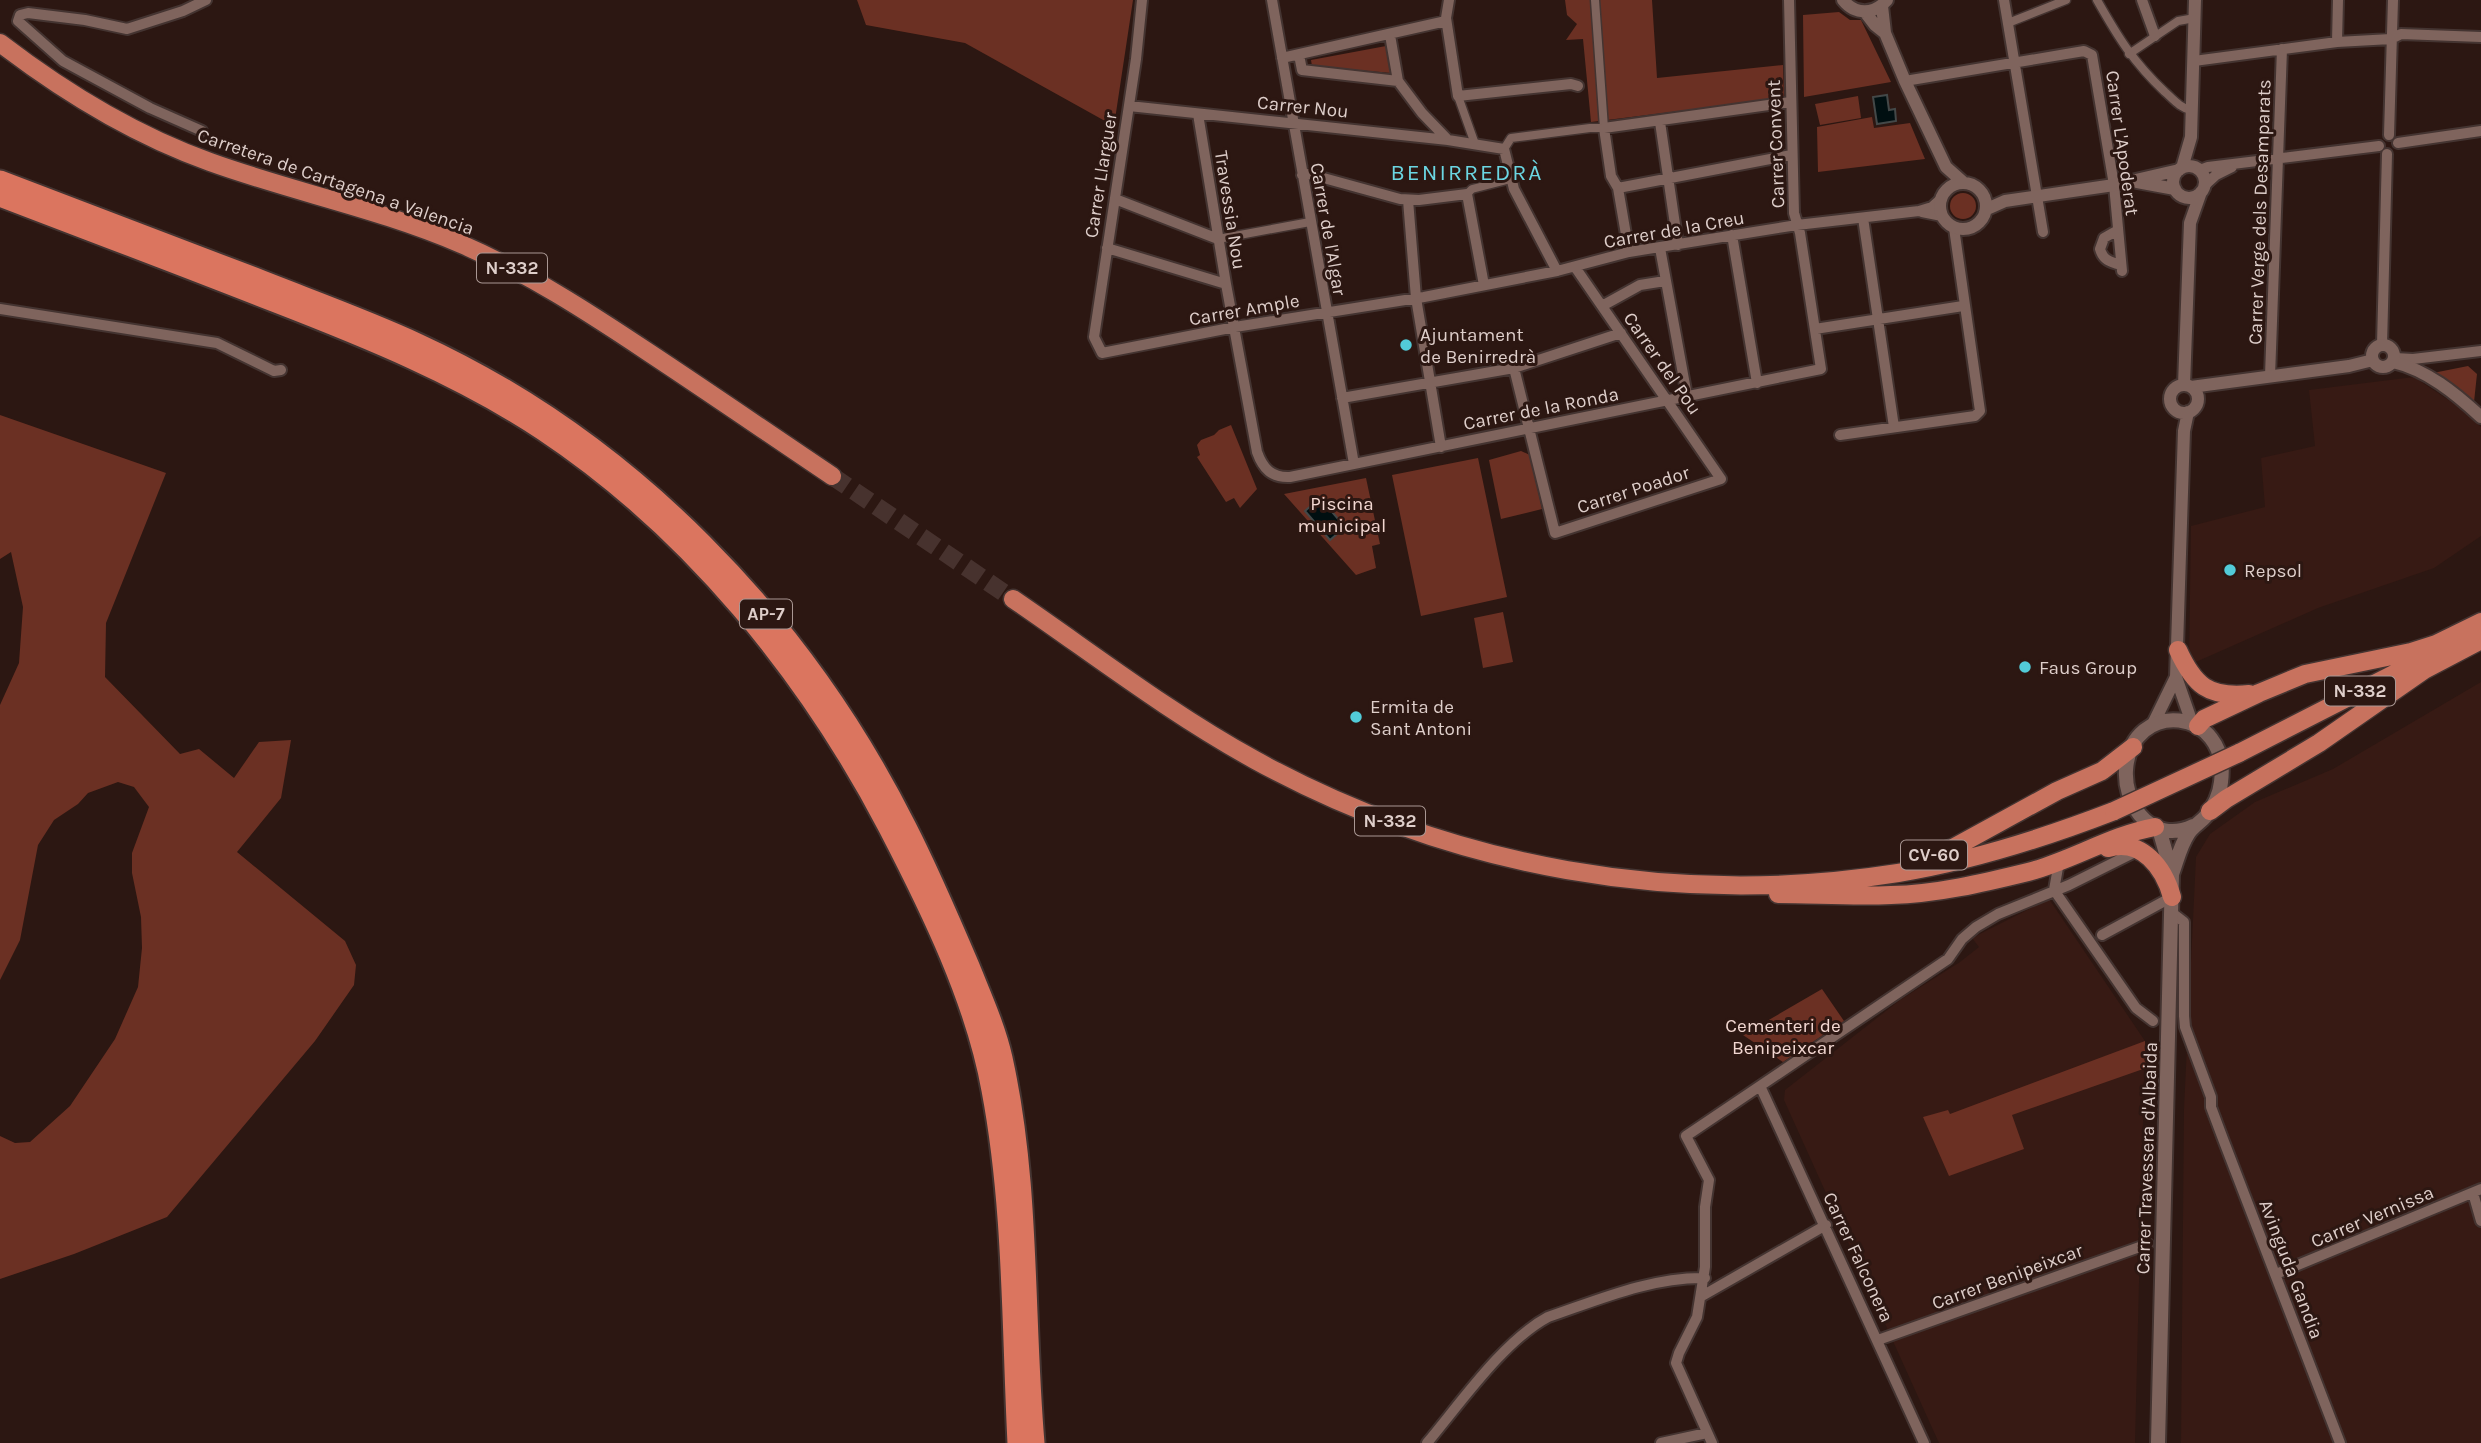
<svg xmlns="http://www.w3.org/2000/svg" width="2481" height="1443" viewBox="0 0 2481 1443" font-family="Karla,sans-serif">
  <rect width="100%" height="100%" fill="#2c1712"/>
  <!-- built -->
  <path fill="#371a14" d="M2414 377 2462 409 2481 427V536L2434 568 2318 608 2189 665 2191 526 2265 507 2261 458 2315 446 2309 390Z
    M2481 682V1443H2181L2184 1109 2196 857 2210 834 2255 802 2333 769Z
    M2049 899 2145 1041 2135 1443H1939L1784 1100 1785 1090 1900 1000 1960 962 1979 947 1972 938Z"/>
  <!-- green -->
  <path fill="#6b3023" d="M857 0H1133L1114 126 965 43 866 25Z
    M1565 0H1652L1657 78 1783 65 1784 98 1591 122 1583 39 1566 40 1577 24 1567 15Z
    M1839 12 1850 20H1861L1891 82 1804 97 1803 15Z
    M1386 46 1391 73 1312 66 1311 60Z
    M1858 96 1861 118 1820 125 1815 104Z
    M1872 117 1874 128 1910 123 1925 159 1818 172 1817 127Z
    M1950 206a13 13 0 1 1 26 0a13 13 0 1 1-26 0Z
    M2468 366 2477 374 2474 402 2433 373Z
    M0 415 166 473 106 623 105 677 180 754 199 749 234 778 259 742 291 740 281 798 237 852 345 941 356 965 354 985 315 1041 167 1217 74 1254 0 1279V1136L15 1143 30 1142 70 1106 115 1039 138 987 142 948 141 917 132 873V853L149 807 134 787 118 782 88 793 78 804 54 820 38 845 20 940 0 980V705L19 663 23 607 11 552 0 559Z
    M1231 425 1257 489 1240 508 1234 498 1226 502 1197 457 1200 455 1197 445 1201 440 1214 435 1219 430Z
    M1521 451 1530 455 1542 509 1501 519 1489 460Z
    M1478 458 1507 597 1421 616 1392 475Z
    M1366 478 1380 544 1372 546 1376 568 1356 575 1284 494Z
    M1503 612 1513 662 1483 668 1474 618Z
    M1822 989 1844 1021 1783 1062 1743 1035Z
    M2145 1041 2146 1068 2012 1115 2024 1149 1949 1176 1923 1117 1948 1110 1950 1114Z"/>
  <!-- water -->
  <path fill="#000f11" stroke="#434848" stroke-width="2" d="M1887 95 1889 110 1895 109 1896 121 1877 124 1873 97Z
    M1320 498 1345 527 1330 540 1305 511Z"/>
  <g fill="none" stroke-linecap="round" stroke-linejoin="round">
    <!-- trunk-tunnel -->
    <path stroke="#47322e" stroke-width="18" stroke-dasharray="18 9" stroke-linecap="butt" d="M832 476 1013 599"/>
    <!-- pedestrian casing -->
    <g stroke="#443431" stroke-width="11">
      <path id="pedestrian" d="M2097 0C2118 37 2133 62 2165 92 2173 99 2180 108 2191 110
        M2008 23 2066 0
        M2129 54 2178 21 2195 18
        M1458 96 1475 144
        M1504 149 1511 138 1590 128H1604L1595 0
        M1467 194 1472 189 1511 179
        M1218 239 1310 222"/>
    </g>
    <!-- minor casing -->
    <g stroke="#443431" stroke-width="14">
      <path id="minor" d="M1142 0 1136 59 1094 337 1102 353 1235 327 1424 297 1557 271 1629 252 1797 225 1919 211 1932 207 1942 198
        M1272 0 1354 464
        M1449 0 1446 18 1458 96 1571 84 1578 86
        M2004 0 2043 232
        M2142 0 2155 36
        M2337 42 2338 0
        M1299 55 1302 70 1398 81 1390 35
        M1282 58 1446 21
        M2194 61 2337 42 2391 39 2401 34 2481 37
        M1398 81 1422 113 1448 140
        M1905 81 2084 51 2092 55 2114 185 2122 271
        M1129 106 1448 140 1504 149 1514 189 1557 271
        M1198 114 1226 284 1257 452C1263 469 1272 478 1290 477L1821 369 1800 233 1794 213 1789 0
        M1660 122 1678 245
        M202 131 150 108 63 61 18 21 20 15 28 13 85 20 127 29 183 11 206 0
        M2389 135 2393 0
        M2398 143 2481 131
        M2200 170 2208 167 2379 146
        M1302 175 1309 174 1400 199 1419 200 1467 194 1484 285
        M2205 185 2216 175 2232 167
        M1618 188 1791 155
        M1115 199 1218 239
        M1408 200 1416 298 1441 447
        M1922 212 1942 216
        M1863 218 1894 427
        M2118 230 2104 238 2100 249C2103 260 2110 262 2121 265
        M1732 235 1757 383
        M1107 248 1226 284
        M1660 248 1687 396
        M1629 252 1618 188 1611 176 1604 128 1790 102
        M1602 306 1640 285 1665 281
        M0 309 217 343 274 371 281 370
        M1815 329 1963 306
        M2382 345 2387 154
        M2395 358 2413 359 2481 351
        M1514 368 1555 533 1721 479 1575 267
        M2270 376 2282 49
        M1342 398 1514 368 1621 333
        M1840 435 1975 416 1980 411 1954 228
        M2054 890 2136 1008 2153 1021
        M2054 890 2059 862
        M2171 912 2184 922V1016L2185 1027 2211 1097V1107L2223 1139 2340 1443
        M2102 935 2172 897
        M1761 1088 1924 1443
        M2473 1193 2481 1221
        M2276 1274 2481 1189
        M1702 1296 1826 1225
        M1878 1340 2148 1244
        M1427 1443C1460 1404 1503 1341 1548 1317 1598 1300 1651 1277 1705 1278
        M1661 1443 1707 1433
        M1712 1443 1676 1363 1679 1353 1697 1317 1705 1267V1207L1709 1180 1686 1136 1948 959 1962 939 1976 927 1998 914 2069 885 2133 853"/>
    </g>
    <!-- tertiary casing -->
    <g stroke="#443431" stroke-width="16">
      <path id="tertiary" d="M1843 0C1855 15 1874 15 1887 0
        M1882 6 1885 33 1905 81 1946 167 1964 183
        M1865 12 1875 25 1885 33
        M2173 182a16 16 0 1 1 32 0a16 16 0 1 1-32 0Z
        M2182 168 2191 137 2195 0
        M2137 182 2175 189
        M1940 206a23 23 0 1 1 46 0a23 23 0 1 1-46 0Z
        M1987 209 2005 201 2114 185 2179 170
        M2372 356a11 11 0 1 1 22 0a11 11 0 1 1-22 0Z
        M2393 362C2427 370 2455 393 2481 417
        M2170 399a14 14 0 1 1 28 0a14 14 0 1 1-28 0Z
        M2184 385 2190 223 2201 192
        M2191 387 2349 366 2373 360
        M2188 412 2184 431 2176 677 2192 723
        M2153 724 2176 677"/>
    </g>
    <!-- secondary casing -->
    <g stroke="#443431" stroke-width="18">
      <path id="secondary" d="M2172 874C2177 861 2180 846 2188 834 2193 826 2200 823 2206 816 2214 807 2220 793 2221 782 2231 707 2131 697 2126 770 2125 785 2130 803 2140 815 2154 832 2174 835 2193 826
        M2158 1443 2172 874 2159 829"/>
    </g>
    <!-- trunk casing -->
    <g stroke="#443431" stroke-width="21">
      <path id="trunk" d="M0 43C64 92 134 135 210 162 293 192 380 209 461 244 528 273 588 312 648 352 710 393 771 435 832 476
        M1013 599C1092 653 1171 714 1255 760 1452 868 1676 908 1898 873 1972 861 2044 838 2114 811
        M2178 650C2194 685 2208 698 2249 694
        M2198 726 2204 719 2259 693 2305 674 2411 652 2436 644 2481 622
        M2239 753 2429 656
        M2210 811 2226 799 2319 743 2424 670 2481 640
        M2108 848C2142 838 2164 868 2172 897
        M1924 858 1953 848 2057 791 2102 771 2133 747
        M1778 894C1815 894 1853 897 1891 895 1937 894 1983 883 2028 872 2071 861 2111 835 2155 827"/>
    </g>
    <!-- motorway casing -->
    <g stroke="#443431" stroke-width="23">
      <path id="motorway" d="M0 180C84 212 168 244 252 276 307 298 364 318 418 343 631 441 802 618 907 827 930 872 950 919 970 966 982 996 996 1027 1003 1058 1031 1184 1024 1315 1035 1443
        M0 197C91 232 182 266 273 302 366 338 460 376 543 431 690 529 807 673 888 828 930 909 975 1001 991 1090 1013 1206 1011 1326 1017 1443"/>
    </g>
    <!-- pedestrian -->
    <use href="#pedestrian" stroke="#7f645d" stroke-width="8"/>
    <!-- minor -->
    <use href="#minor" stroke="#7f645d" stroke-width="10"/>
    <!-- tertiary -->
    <use href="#tertiary" stroke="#7f645d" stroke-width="12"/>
    <!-- secondary -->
    <use href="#secondary" stroke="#7f645d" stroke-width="14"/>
    <!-- trunk -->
    <use href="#trunk" stroke="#c8725e" stroke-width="18"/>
    <!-- motorway -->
    <use href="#motorway" stroke="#db755f" stroke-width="19"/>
    <!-- trunk-bridge casing -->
    <g stroke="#443431" stroke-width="21" stroke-linecap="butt">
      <path id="trunk-bridge" d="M2114 811 2239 753"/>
    </g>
    <!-- trunk-bridge -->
    <use href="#trunk-bridge" stroke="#c8725e" stroke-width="18"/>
  </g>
  <!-- markers -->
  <g fill="#52cbd8" stroke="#2c1712" stroke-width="2.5">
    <circle cx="1406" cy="345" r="7"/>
    <circle cx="2230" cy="570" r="7"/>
    <circle cx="2025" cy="667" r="7"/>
    <circle cx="1356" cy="717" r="7"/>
  </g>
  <g text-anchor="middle" stroke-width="6" stroke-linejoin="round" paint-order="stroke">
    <!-- shield labels -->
    <g fill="#2c1712" stroke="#a99793" stroke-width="2">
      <rect x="477" y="253.5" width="70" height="29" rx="5"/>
      <rect x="740" y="599.5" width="52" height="29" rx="5"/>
      <rect x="2325" y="676.5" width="70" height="29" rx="5"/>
      <rect x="1355" y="806.5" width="70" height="29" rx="5"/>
      <rect x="1901" y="840.5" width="66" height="29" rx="5"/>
    </g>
    <g font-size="18" font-weight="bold" fill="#dececa">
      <text x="512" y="274">N-332</text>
      <text x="766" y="620">AP-7</text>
      <text x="2360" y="697">N-332</text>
      <text x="1390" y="827">N-332</text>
      <text x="1934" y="861">CV-60</text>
    </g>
    <!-- street labels -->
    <g font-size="19" fill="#dececa" stroke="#2c1712">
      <text transform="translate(1303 106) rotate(6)" y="7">Carrer Nou</text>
      <text transform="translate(2123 143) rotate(82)" y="7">Carrer L'Apoderat</text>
      <text transform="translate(1775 144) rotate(-92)" y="7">Carrer Convent</text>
      <text transform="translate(1100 175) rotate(-81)" y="7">Carrer Llarguer</text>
      <text transform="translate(336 181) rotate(19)" y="7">Carretera de Cartagena a Valencia</text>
      <text transform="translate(1231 210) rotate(81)" y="7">Travessia Nou</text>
      <text transform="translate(2259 212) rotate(-88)" y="7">Carrer Verge dels Desamparats</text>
      <text transform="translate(1329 229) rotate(80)" y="7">Carrer de l'Algar</text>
      <text transform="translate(1674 229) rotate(-10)" y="7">Carrer de la Creu</text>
      <text transform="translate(1244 309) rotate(-10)" y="7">Carrer Ample</text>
      <text transform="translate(1663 363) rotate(55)" y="7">Carrer del Pou</text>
      <text transform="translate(1541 408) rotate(-11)" y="7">Carrer de la Ronda</text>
      <text transform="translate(1633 489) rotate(-18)" y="7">Carrer Poador</text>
      <text transform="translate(2146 1158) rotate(-88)" y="7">Carrer Travessera d'Albaida</text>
      <text transform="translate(2372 1216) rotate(-23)" y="7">Carrer Vernissa</text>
      <text transform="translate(1859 1257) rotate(65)" y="7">Carrer Falconera</text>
      <text transform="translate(2292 1269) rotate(69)" y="7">Avinguda Gandia</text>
      <text transform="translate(2007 1276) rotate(-20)" y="7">Carrer Benipeixcar</text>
    </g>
    <!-- poi labels -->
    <g font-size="19" fill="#dececa" stroke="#2c1712" text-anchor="start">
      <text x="1420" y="341">Ajuntament<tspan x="1420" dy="22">de Benirredrà</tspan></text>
      <text x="2244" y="577">Repsol</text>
      <text x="2039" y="674">Faus Group</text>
      <text x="1370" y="713">Ermita de<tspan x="1370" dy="22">Sant Antoni</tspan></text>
    </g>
    <!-- park labels -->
    <g font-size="19" fill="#f2d7d1" stroke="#2c1712">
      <text x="1342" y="510">Piscina<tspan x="1342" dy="22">municipal</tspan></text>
      <text x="1783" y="1032">Cementeri de<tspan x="1783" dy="22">Benipeixcar</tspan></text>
    </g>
    <!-- quarter labels -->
    <g font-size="23" letter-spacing="2" fill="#6bd6e2" stroke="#2c1712">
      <text x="1467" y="180">BENIRREDRÀ</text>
    </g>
  </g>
</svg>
